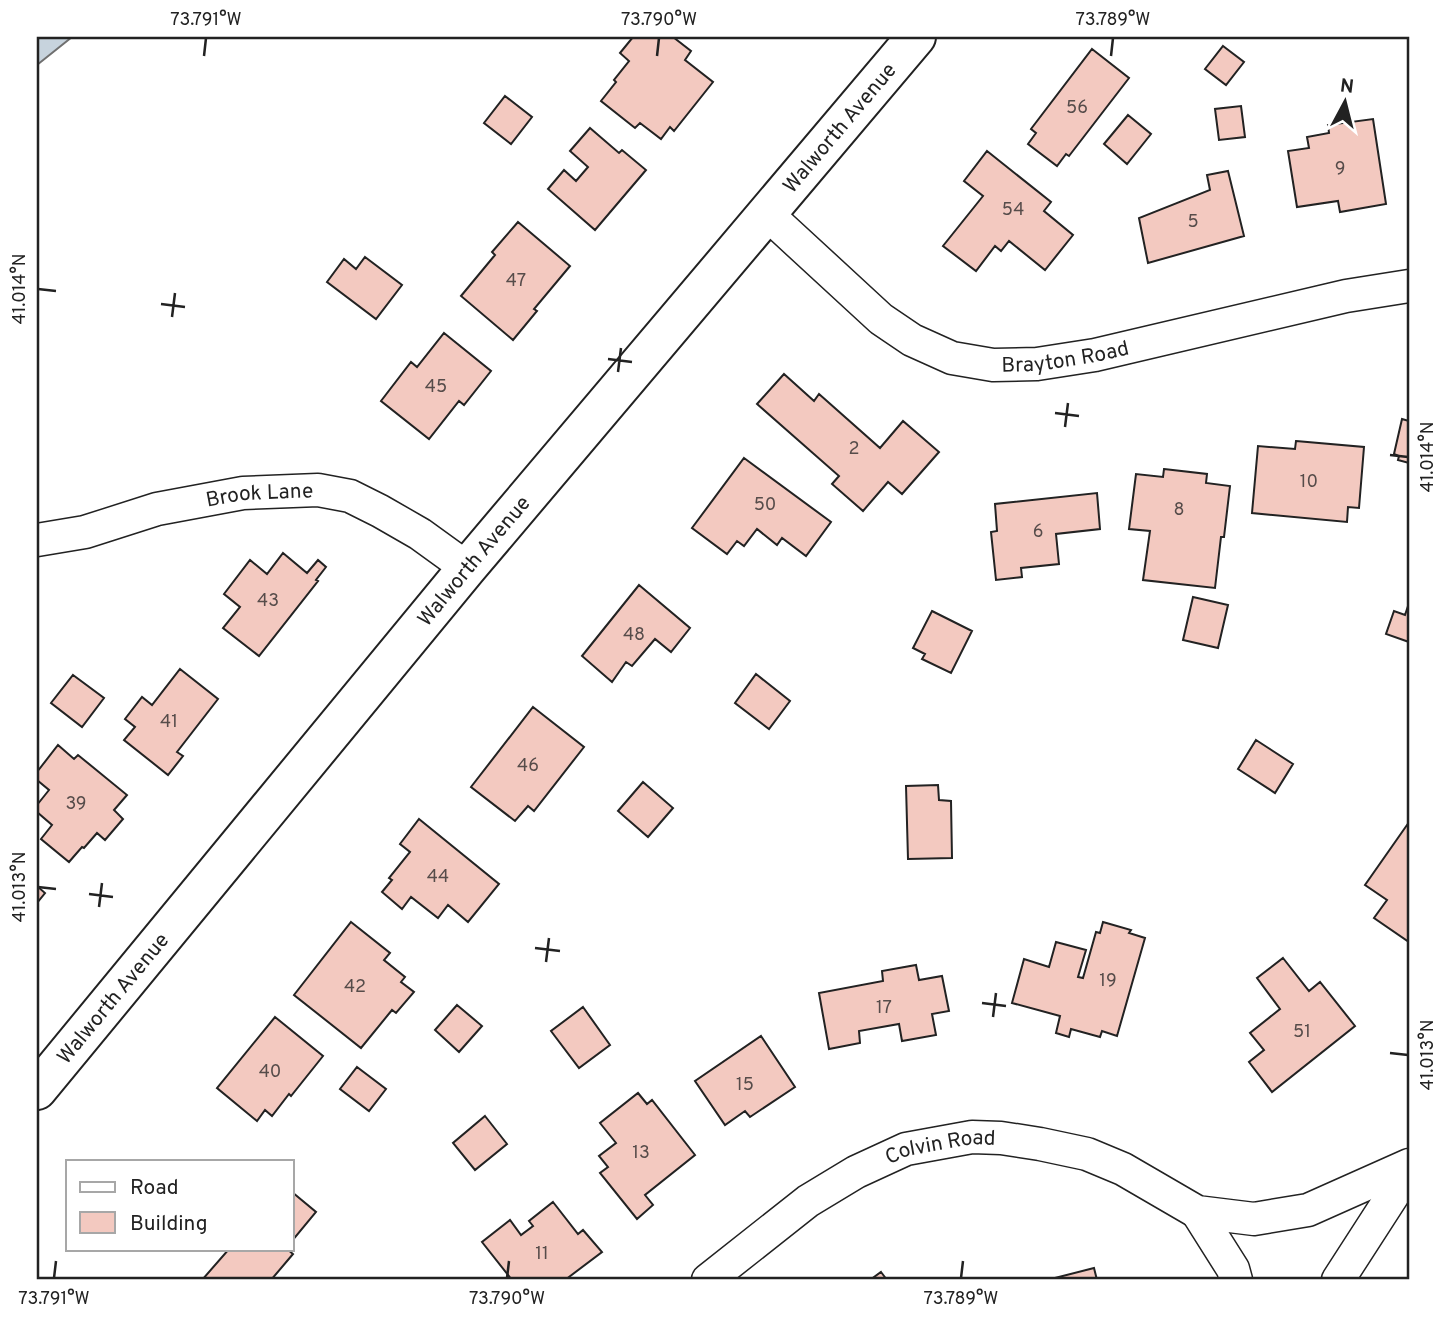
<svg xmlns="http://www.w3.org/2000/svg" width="1446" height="1317" viewBox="0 0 1446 1317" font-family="Overpass,sans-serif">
  <rect width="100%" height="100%" fill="#fff"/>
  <!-- water -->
  <path fill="#c7d3dd" stroke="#6f6f6f" stroke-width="2" d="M37 37H72L37 65Z"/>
  <!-- building -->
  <path fill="#f3c9c0" stroke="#222" stroke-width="2" d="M633 37H673L691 51 685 60 713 82 674 131 670 127 661 139 640 123 635 128 601 101 616 82 614 80 629 61 620 53Z
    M1223 46 1244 62 1226 85 1205 69Z
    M1092 49 1129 78 1069 156 1066 154 1057 166 1028 144 1036 133 1031 129Z
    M505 96 532 117 511 144 484 123Z
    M1241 106 1245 137 1219 140 1215 109Z
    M1128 115 1151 134 1127 164 1104 144Z
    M1373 119 1386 204 1340 212 1338 201 1297 207 1288 151 1309 148 1307 137 1329 133 1328 125Z
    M590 128 619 153 622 150 646 170 595 230 548 189 564 170 576 181 588 167 570 151Z
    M987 151 1051 202 1044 211 1073 235 1045 270 1009 241 1001 251 995 246 976 271 943 246 983 196 964 181Z
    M1228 171 1244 236 1148 263 1139 218 1210 190 1207 175Z
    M518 222 570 266 534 309 537 311 513 340 461 296 495 255 492 252Z
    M365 257 402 285 376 319 327 282 344 259 356 269Z
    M444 333 491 371 464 405 459 401 429 439 381 401 411 362 417 367Z
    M784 374 814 401 819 394 880 448 903 421 939 452 902 494 888 482 863 511 832 484 839 476 757 404Z
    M1402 419 1409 421V463L1398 460 1399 456 1394 454Z
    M1296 441 1364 447 1359 508 1348 507 1347 522 1252 513 1258 446 1295 449Z
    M744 458 831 522 806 556 782 538 777 545 757 529 744 546 737 541 727 554 692 528Z
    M1164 469 1207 474 1206 483 1230 486 1224 537H1221L1215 588 1143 580 1150 531 1129 529 1136 474 1163 477Z
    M1097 493 1100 529 1056 534 1059 564 1021 568 1022 577 996 580 991 532 997 531 995 504Z
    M283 553 307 573 318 560 326 567 316 580 318 581 259 656 223 628 240 607 224 594 250 560 267 574Z
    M639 585 690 628 671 652 655 639 632 666 626 662 612 682 582 656Z
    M1193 597 1228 605 1218 648 1183 640Z
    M1409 603V642L1386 634 1394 611 1405 615Z
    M932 611 972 631 951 673 922 659 925 654 913 648Z
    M180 669 218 699 177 752 183 756 168 775 124 740 135 727 125 719 142 697 152 705Z
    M756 674 790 701 769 729 735 703Z
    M73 675 104 698 82 727 51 703Z
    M533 707 584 747 534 811 528 806 515 821 471 787Z
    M1256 740 1293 764 1275 793 1238 769Z
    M58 745 74 759 78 755 127 795 114 810 123 819 105 840 97 833 84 848 82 847 69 862 41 839 52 825 37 812V805L49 790 37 780V772Z
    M643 782 673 808 648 837 618 811Z
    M938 785 939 800 951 801 952 858 908 859 906 786Z
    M419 819 499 884 468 922 448 905 438 918 411 897 402 909 382 892 392 880 389 878 410 852 400 844Z
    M1407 825 1409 827V942L1374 918 1387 900 1365 885Z
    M37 886 45 893 37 903Z
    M351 922 390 953 384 960 405 977 401 982 414 992 396 1013 392 1010 361 1048 294 995Z
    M1103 922 1131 930 1129 933 1145 938 1117 1036 1102 1031 1100 1037 1071 1029 1069 1037 1056 1033 1060 1016 1012 1003 1024 959 1049 967 1056 942 1086 950 1078 977 1083 978 1096 932 1100 933Z
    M1283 958 1309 991 1320 982 1355 1026 1272 1092 1249 1062 1264 1050 1250 1033 1280 1009 1257 978Z
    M916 965 919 980 942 976 949 1011 932 1014 936 1035 902 1041 899 1024 859 1031 860 1043 829 1049 819 993 883 981 882 971Z
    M457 1005 482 1026 459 1052 435 1030Z
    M583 1007 610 1045 579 1068 551 1031Z
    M275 1017 323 1056 291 1096 289 1094 272 1116 265 1110 257 1121 217 1088Z
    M761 1036 795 1087 750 1117 745 1111 725 1125 695 1081Z
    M357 1067 386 1089 369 1111 340 1089Z
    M638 1093 647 1104 652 1100 695 1155 645 1195 653 1205 637 1219 600 1173 608 1167 599 1156 616 1143 600 1123Z
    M485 1116 507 1144 475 1170 453 1143Z
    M292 1192 316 1212 292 1241Z
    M553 1202 578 1234 583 1230 602 1252 565 1280H512L482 1242 510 1220 521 1235 533 1226 529 1221Z
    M229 1249H287L293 1254 271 1280H202Z
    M1094 1268 1097 1280H1047Z
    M881 1272 887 1280H870Z"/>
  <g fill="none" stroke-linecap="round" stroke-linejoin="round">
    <!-- street casing -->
    <g stroke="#222" stroke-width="35">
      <g id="street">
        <path id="s1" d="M766 213 881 319 912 340 952 358 993 365 1037 364 1095 355 1346 296 1409 286"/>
        <path id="s2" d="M37 540 85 532 157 509 243 493 318 490 350 496 380 511 420 534 467 568"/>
        <path d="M1197 1212 1233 1269 1236 1280"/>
        <path id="s3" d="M708 1280 808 1201 856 1172 906 1149 972 1137 1001 1138 1040 1144 1087 1154 1123 1169 1197 1212 1254 1219 1308 1210 1409 1165"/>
        <path d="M1338 1280 1409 1170"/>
      </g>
    </g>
    <!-- secondary casing -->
    <g stroke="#222" stroke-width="42">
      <g id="secondary">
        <path id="s4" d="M37 1090 467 568 916 37"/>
      </g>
    </g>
    <!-- street -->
    <use href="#street" stroke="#fff" stroke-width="32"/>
    <!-- secondary -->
    <use href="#secondary" stroke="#fff" stroke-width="38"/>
  </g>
  <!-- ticks -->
  <path fill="none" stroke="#222" stroke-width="2.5" d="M204 56 206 38M657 56 659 38M1111 56 1113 38M38 289 56 291M161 304 185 307M172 317 175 293M608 359 632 362M618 372 621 348M1055 413 1079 416M1065 427 1068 403M1390 455 1408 457M38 887 56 889M89 894 113 897M99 907 102 883M535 948 560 951M546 962 549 938M982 1003 1006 1006M993 1017 996 993M1390 1053 1408 1055M54 1278 56 1261M507 1278 509 1261M961 1278 963 1261"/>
  <g text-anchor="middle" stroke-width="5" stroke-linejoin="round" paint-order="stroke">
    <!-- number labels -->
    <g font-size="18" fill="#564c4a">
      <text x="1077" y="113">56</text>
      <text x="1340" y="174">9</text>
      <text x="1013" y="215">54</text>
      <text x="1193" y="227">5</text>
      <text x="516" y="286">47</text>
      <text x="436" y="392">45</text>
      <text x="854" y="454">2</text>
      <text x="1309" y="487">10</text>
      <text x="765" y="510">50</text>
      <text x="1179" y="515">8</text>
      <text x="1038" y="537">6</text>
      <text x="268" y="606">43</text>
      <text x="634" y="640">48</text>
      <text x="169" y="727">41</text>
      <text x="528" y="771">46</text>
      <text x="76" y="809">39</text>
      <text x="438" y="882">44</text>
      <text x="1108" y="986">19</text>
      <text x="355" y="992">42</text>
      <text x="884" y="1013">17</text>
      <text x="1302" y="1037">51</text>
      <text x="270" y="1077">40</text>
      <text x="745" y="1090">15</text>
      <text x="641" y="1158">13</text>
      <text x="542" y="1259">11</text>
    </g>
    <!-- street labels -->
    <g font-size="21" fill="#222" stroke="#fff">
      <text dy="7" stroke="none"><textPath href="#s4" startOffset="1253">Walworth Avenue</textPath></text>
      <text dy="7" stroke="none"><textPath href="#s1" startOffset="352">Brayton Road</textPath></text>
      <text dy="7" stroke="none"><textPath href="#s2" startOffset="228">Brook Lane</textPath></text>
      <text dy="7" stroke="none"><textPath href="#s4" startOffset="686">Walworth Avenue</textPath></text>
      <text dy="7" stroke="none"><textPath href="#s4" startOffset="119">Walworth Avenue</textPath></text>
      <text dy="7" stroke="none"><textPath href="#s3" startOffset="273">Colvin Road</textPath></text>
    </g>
  </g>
  <!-- border -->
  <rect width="1446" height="1317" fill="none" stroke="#ffffff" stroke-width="77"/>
  <!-- legend -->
  <rect x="66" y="1160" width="228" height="91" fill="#ffffff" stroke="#a7a7a7" stroke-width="2"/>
  <rect x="80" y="1182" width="35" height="10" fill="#ffffff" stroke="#a7a7a7" stroke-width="2"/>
  <text x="130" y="1194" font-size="21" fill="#222222">Road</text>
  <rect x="80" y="1212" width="35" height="21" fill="#f3c9c0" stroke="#a7a7a7" stroke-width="2"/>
  <text x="130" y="1230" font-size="21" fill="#222222">Building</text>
  <!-- north arrow -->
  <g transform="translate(1345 102) rotate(7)" stroke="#ffffff" stroke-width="5" paint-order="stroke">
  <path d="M0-5L12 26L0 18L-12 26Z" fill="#222222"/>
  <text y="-10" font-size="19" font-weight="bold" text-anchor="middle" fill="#222222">N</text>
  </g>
  <rect x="38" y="38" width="1370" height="1240" fill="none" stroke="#222" stroke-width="2.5"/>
  <g font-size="18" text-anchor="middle" fill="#222">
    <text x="206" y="25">73.791°W</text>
    <text x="659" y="25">73.790°W</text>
    <text x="1113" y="25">73.789°W</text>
    <text transform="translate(19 289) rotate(-90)" y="6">41.014°N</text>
    <text transform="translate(1427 457) rotate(-90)" y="6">41.014°N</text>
    <text transform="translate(19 887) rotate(-90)" y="6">41.013°N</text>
    <text transform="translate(1427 1055) rotate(-90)" y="6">41.013°N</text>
    <text x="54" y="1304">73.791°W</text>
    <text x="507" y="1304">73.790°W</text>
    <text x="961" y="1304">73.789°W</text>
  </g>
</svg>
